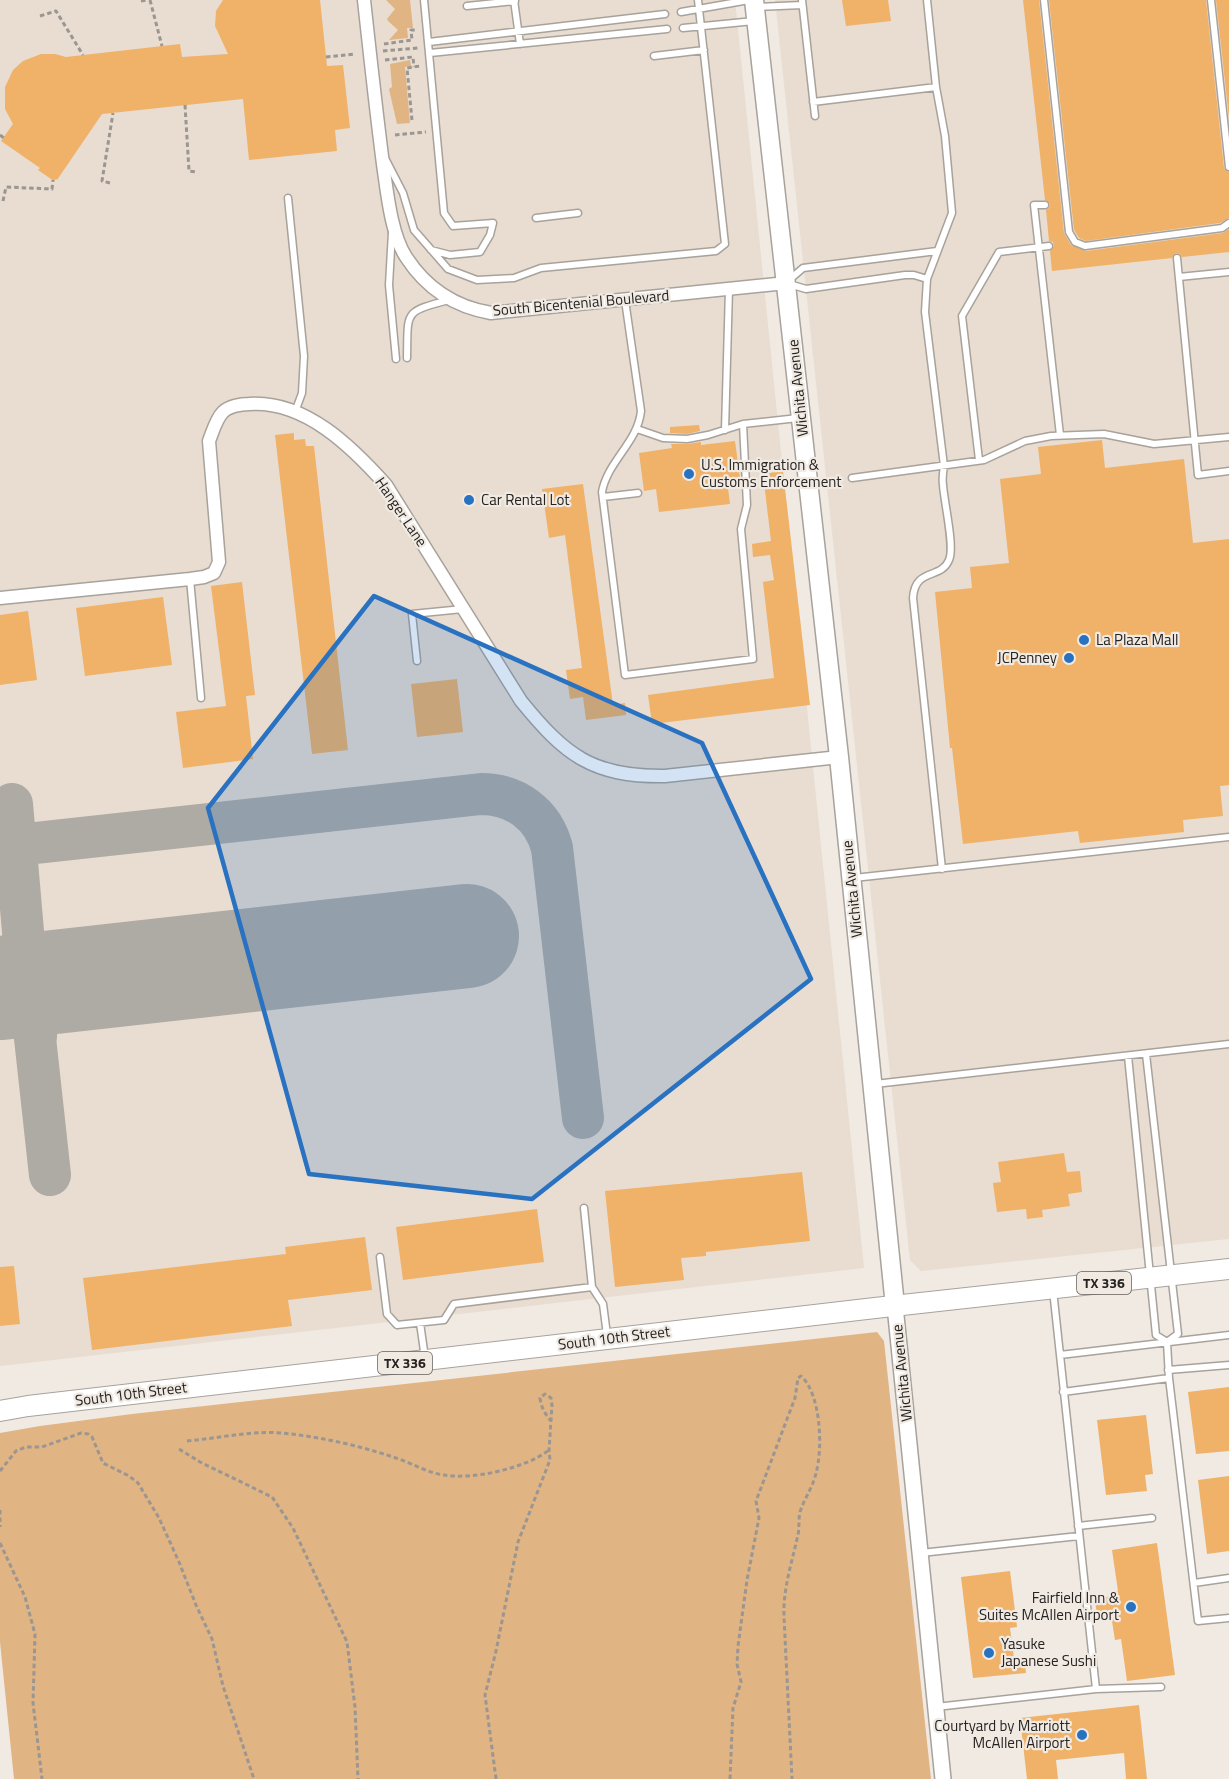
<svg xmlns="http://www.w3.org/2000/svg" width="1229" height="1779" viewBox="0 0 1229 1779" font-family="'Titillium Web',sans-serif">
  <rect width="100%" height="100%" fill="#f0eae3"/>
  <!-- built -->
  <path fill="#e8ddd0" d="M0 0H735L864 1268 0 1366Z
    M775 0H1229V1239L921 1271 910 1260Z"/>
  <!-- green -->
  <path fill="#e1b483" d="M386 0H410L413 28H407L408 38 389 40 398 30 388 21 387 19 395 9Z
    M410 60 411 66 405 67 410 123 397 124 389 89 392 87 390 64Z
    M877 1332 884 1341 931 1779H14L0 1642V1433L40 1426 132 1414Z"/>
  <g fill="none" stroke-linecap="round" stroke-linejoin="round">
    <!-- taxiway -->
    <path stroke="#aeaaa4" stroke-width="42" d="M0 847 481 794C515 794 543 814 552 848L583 1118
      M0 979C14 971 20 958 24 943L12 804
      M0 995C17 1001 27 1013 34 1029L50 1175
      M36 1037C36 1001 56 989 88 978"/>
    <!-- runway -->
    <path stroke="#aeaaa4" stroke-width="104" d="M0 988 467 936"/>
  </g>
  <!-- building -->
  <path fill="#f0b169" d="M223 0H320L327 66 343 65 350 128 335 130 337 151 249 160 243 99 102 114 57 180 56 179 54 181 38 170 40 168 1 141 13 124 5 109V87L13 70 23 61 41 54H55L66 57 180 44 182 57 228 54 215 26 216 11Z
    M842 0H888L891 21 846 26Z
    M1023 0H1039L1064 233 1071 245 1086 251 1223 233 1229 229V252L1182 257 1180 254 1176 253 1172 258 1052 271 1050 251 1054 246 1053 242 1049 241 1046 210 1049 208 1050 204 1045 200Z
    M1049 0H1206L1224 168 1229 172V218L1220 223 1086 241 1079 238 1074 230Z
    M1216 0H1229V118Z
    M699 425 700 431 687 434 670 433V427Z
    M294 433V440L305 439 306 446H314L348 750 312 754 275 435Z
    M1102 440 1105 468 1184 459 1193 543 1229 539V785L1220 786 1223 816 1183 820 1184 832 1080 843 1078 831 963 844 952 748H950L935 592 972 588 970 567 1009 563 1000 479 1041 474 1038 447Z
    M735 441 740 478 727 480 730 504 659 512 656 489 644 491 639 453 672 448 671 444H687L701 442V445Z
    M783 471 810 705 652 724 648 695 774 678 763 582 774 580 770 555 753 557 752 544 771 541 763 474Z
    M583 484 613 705 625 703 626 715 586 720 583 697 570 699 566 670 582 668 565 535 549 538 542 489Z
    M242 582 255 695 246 696 253 759 183 768 176 712 226 706 211 586Z
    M163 597 172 665 85 676 76 608Z
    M28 611 37 680 0 685V615Z
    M457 679 463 732 417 737 411 684Z
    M1064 1153 1067 1172 1080 1171 1082 1192 1068 1194 1070 1206 1042 1210 1043 1217 1027 1219 1026 1209 997 1212 993 1183 1001 1182 998 1162Z
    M802 1172 810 1241 706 1252V1256L681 1258 684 1280 615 1287 605 1191Z
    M537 1209 544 1262 403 1280 396 1227Z
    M365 1237 372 1290 288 1300 292 1326 92 1350 83 1278 286 1254 285 1247Z
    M14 1266 20 1324 0 1326V1267Z
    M1229 1387V1451L1196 1454 1188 1392Z
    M1146 1415 1153 1474 1145 1475 1147 1491 1106 1495 1097 1420Z
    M1229 1476V1551L1207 1554 1198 1480Z
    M1157 1543 1175 1675 1127 1681 1121 1639 1115 1640 1111 1615 1097 1617 1095 1599 1111 1596 1110 1592 1118 1591 1112 1550Z
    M1010 1571 1017 1627 1010 1628 1014 1658 1024 1657 1026 1673 973 1678 961 1577Z
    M1139 1705 1147 1779H1126L1124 1753 1056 1760 1058 1779H1027L1020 1718Z"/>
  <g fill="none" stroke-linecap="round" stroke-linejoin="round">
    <!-- service casing -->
    <g stroke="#a8a29c" stroke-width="9">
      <path id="service" d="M424 0 444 213 453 226 493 223 490 235 480 252 450 255 431 250
        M514 0 520 44
        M802 0 815 116
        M927 0 936 87 945 136 952 213 927 279 925 312 944 466C943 472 942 479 943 485 944 502 955 547 949 560 941 580 915 567 913 598L942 869
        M1044 0 1069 232 1075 242 1085 246 1222 228 1229 223
        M1211 0 1229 167
        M467 6 515 1
        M758 7 802 5
        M681 12 749 0
        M683 28 754 21
        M429 42 665 14
        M430 53 667 29
        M654 56 704 50
        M813 102 936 87
        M386 160 403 193 414 230 448 269 477 280 514 278 541 268 716 251 725 244 698 0
        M288 198 304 356 302 393 295 412
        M1045 205H1034L1060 435
        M536 218 578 213
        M392 232 389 285 396 359
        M1177 258 1198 475 1229 471
        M1179 277 1229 272
        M789 280 803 268 937 251
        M789 284 806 289 905 275H914L927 279
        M625 300 641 411C638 442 607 462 602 492L625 675 753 659 741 529 747 505 743 424
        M407 358C408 311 403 312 449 300
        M637 429 663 438 687 439 708 435 743 424 798 418
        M725 430 729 289
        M979 460 962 316 999 252 1049 246
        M852 478 984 460 1025 441 1051 436 1104 434 1154 444 1229 437
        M603 497 638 493
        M190 579 201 698
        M417 661 412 614 463 609
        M854 878 1229 837
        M1146 1054 1178 1334 1167 1342
        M1128 1056 1156 1335 1167 1342
        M875 1084 1229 1044
        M584 1208 592 1287 603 1304 607 1335
        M380 1257 387 1314 397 1325 444 1320 454 1304 592 1287
        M1053 1290 1096 1689
        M420 1323 425 1358
        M1060 1355 1229 1335
        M1168 1370 1229 1365
        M1169 1378 1198 1621 1229 1618
        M1063 1392 1169 1378 1167 1342
        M1078 1526 1152 1518
        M921 1553 1079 1536
        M1194 1583 1229 1578
        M936 1707 1096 1689 1161 1687"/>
    </g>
    <!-- minor casing -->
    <g stroke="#a8a29c" stroke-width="15">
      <path id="minor" d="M364 0C370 55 376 110 383 164 387 192 391 234 406 257 426 288 455 307 491 313L786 283
        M0 598 190 579 204 577 214 573 219 562 209 441C213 431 216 419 223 412 229 406 241 404 249 404 305 400 352 447 386 485L521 701C565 755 592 777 665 776L839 757"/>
    </g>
    <!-- tertiary casing -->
    <g stroke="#a8a29c" stroke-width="18">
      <path id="tertiary" d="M895 1306 943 1779"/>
    </g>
    <!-- secondary casing -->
    <g stroke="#a8a29c" stroke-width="21">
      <path id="secondary" d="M754 0 839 757 895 1306"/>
    </g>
    <!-- primary casing -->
    <g stroke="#a8a29c" stroke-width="22">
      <path id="primary" d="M0 1411 28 1406 875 1308 1229 1269"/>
    </g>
    <!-- path -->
    <path stroke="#9b9691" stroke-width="3" stroke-dasharray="4.5 3" stroke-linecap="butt" d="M150 0 162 46
      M141 1 147 0
      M40 16 56 11 83 55
      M384 44 412 40 411 30H416
      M383 51 418 48
      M326 57 355 54
      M385 60 413 57 414 67
      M185 105 189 171 197 172
      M412 120 407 68 420 66V65
      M0 135 4 138
      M395 135 426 132
      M110 183 102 181 113 113
      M3 201 6 187 52 189 53 180
      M187 1441C221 1438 257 1429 291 1434 325 1438 360 1446 393 1457 410 1462 427 1473 444 1475 474 1480 526 1468 549 1450
      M179 1449 200 1462 272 1497 293 1528 347 1642 355 1707 358 1779
      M0 1471 16 1451 26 1447H42L81 1433 88 1434 92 1437 103 1463 129 1476 138 1483 159 1518 179 1562 196 1605 212 1639 223 1686 254 1779
      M0 1510V1527
      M0 1543 25 1597 35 1634 33 1703 42 1779
      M496 1779 485 1695 496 1651 518 1542 550 1460 549 1450 552 1405 551 1398 545 1394 540 1398C541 1407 545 1414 551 1421
      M730 1779 733 1708 741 1682 737 1664 738 1646 747 1580 759 1518 756 1501 795 1398 798 1378 801 1376C821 1394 823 1448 816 1473 813 1487 804 1499 800 1512 798 1521 800 1530 797 1539 791 1566 783 1589 784 1617L792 1779"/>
    <!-- service -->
    <use href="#service" stroke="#fff" stroke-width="6"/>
    <!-- minor -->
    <use href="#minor" stroke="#fff" stroke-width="12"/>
    <!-- tertiary -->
    <use href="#tertiary" stroke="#fff" stroke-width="15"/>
    <!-- secondary -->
    <use href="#secondary" stroke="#fff" stroke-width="18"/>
    <!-- primary -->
    <use href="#primary" stroke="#fff" stroke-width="20"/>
  </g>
  <!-- marked area -->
  <path fill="#2971c1" fill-opacity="0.2" stroke="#2971c1" stroke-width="4.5" stroke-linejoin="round" d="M374 596 702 743 811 979 532 1199 309 1174 208 808Z"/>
  <!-- markers -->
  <g fill="#2971c1" stroke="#f0eae3" stroke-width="2">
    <circle cx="689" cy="474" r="6"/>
    <circle cx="469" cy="500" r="6"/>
    <circle cx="1084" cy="640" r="6"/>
    <circle cx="1069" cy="658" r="6"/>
    <circle cx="1131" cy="1607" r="6"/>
    <circle cx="989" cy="1653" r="6"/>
    <circle cx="1082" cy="1735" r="6"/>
  </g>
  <g text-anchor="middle" stroke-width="4.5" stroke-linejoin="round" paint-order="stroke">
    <!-- shield labels -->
    <g fill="#f0eae3" stroke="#635f5b" stroke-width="1.5">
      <rect x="1077" y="1272" width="54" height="22" rx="4.5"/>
      <rect x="378" y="1352" width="54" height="22" rx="4.5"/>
    </g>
    <g font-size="14" font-weight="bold" fill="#262321">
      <text x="1104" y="1288">TX 336</text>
      <text x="405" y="1368">TX 336</text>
    </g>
    <!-- street labels -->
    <g font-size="15" fill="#262321" stroke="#f0eae3">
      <text transform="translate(581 303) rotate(-5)" y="5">South Bicentenial Boulevard</text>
      <text transform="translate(798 388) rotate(-96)" y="5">Wichita Avenue</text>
      <text transform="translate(401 512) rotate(56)" y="5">Hanger Lane</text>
      <text transform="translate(852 889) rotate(-96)" y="5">Wichita Avenue</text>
      <text transform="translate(614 1338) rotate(-7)" y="5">South 10th Street</text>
      <text transform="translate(902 1373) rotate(-96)" y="5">Wichita Avenue</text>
      <text transform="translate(131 1394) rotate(-7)" y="5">South 10th Street</text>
    </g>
    <!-- poi labels -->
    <g font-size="15" fill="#262321" stroke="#f0eae3" text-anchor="start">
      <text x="701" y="470">U.S. Immigration &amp;<tspan x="701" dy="17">Customs Enforcement</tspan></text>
      <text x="481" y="505">Car Rental Lot</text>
      <text x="1096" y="645">La Plaza Mall</text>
      <text x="1057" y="663" text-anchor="end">JCPenney</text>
      <text x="1119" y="1603" text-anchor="end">Fairfield Inn &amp;<tspan x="1119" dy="17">Suites McAllen Airport</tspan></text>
      <text x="1001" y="1649">Yasuke<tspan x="1001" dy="17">Japanese Sushi</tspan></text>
      <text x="1070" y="1731" text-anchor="end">Courtyard by Marriott<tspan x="1070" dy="17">McAllen Airport</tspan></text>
    </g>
  </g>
</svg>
